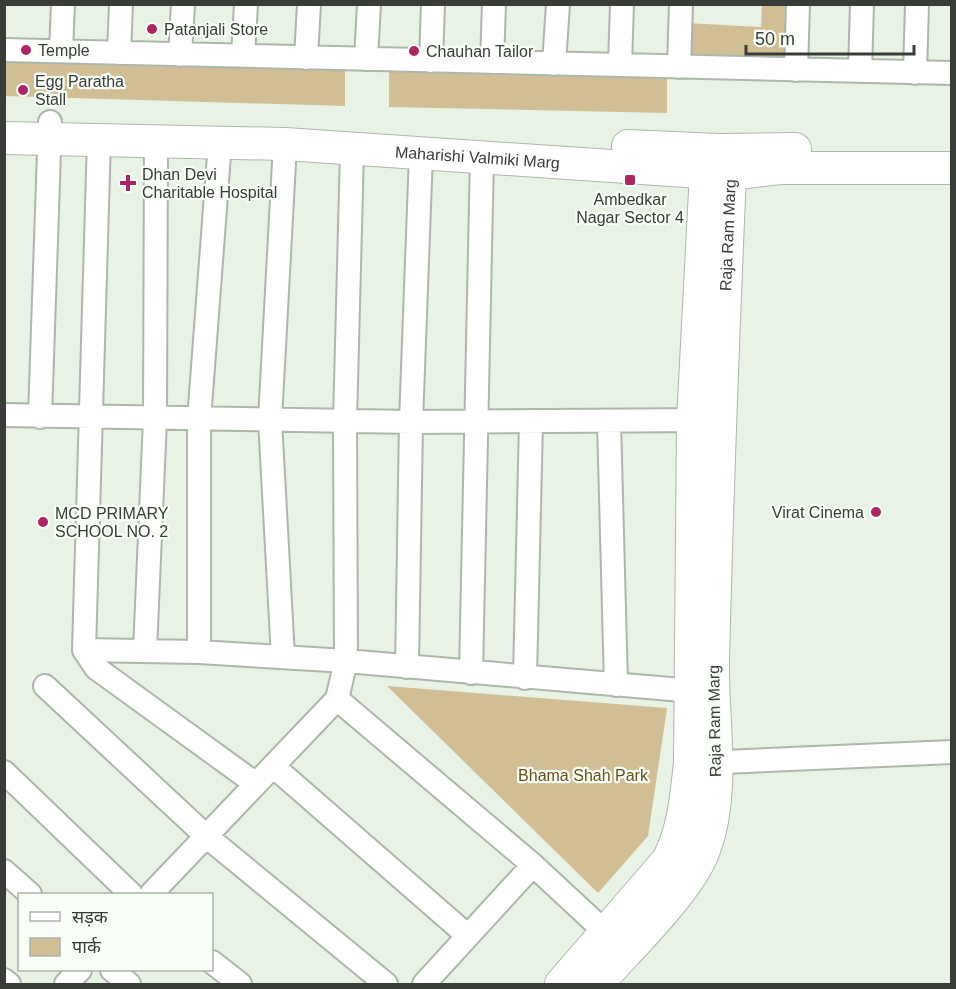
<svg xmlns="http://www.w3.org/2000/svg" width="956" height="989" viewBox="0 0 956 989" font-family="Arial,'Noto Sans Devanagari',sans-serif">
  <rect width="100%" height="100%" fill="#e8f3e5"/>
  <!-- park -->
  <path fill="#d2be95" d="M762 5H793L791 65 685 62 686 23 761 27Z
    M5 53 345 63V106L5 96Z
    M389 64 667 70V113L389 107Z
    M387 686 667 708 648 836 598 893Z"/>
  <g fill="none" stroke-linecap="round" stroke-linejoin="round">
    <!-- street casing -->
    <g stroke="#acb7aa" stroke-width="26">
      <path id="street" d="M4 50 952 73
        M61 51 63 4
        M119 53 121 4
        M180 55 183 4
        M243 56 246 4
        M306 58 309 4
        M366 59 369 4
        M431 61 433 4
        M492 62 494 4
        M554 64 558 4
        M620 65 622 4
        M679 67 681 4
        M796 70 798 4
        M860 71 862 4
        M915 73 917 4
        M99 138 84 650 199 652 346 661 705 692
        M4 415 411 422 706 420
        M40 417 50 122
        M609 421 616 685
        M84 650 96 668 256 784
        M145 651 155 419 156 140
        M199 652V420L220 142
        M283 657 270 420 285 144
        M407 667 411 422 421 154
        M471 673 482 156
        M525 678 531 421
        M45 686 206 836 386 984
        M337 699 533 865 616 942
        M701 763 952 752
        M273 766 468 936
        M4 772 131 894
        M4 871 30 894
        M151 894 337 699 346 661 345 422 352 150
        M212 962 240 984
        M112 970 129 984
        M4 980 9 984
        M66 984 80 970
        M424 984 533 865"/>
    </g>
    <!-- secondary casing -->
    <g stroke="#acb7aa" stroke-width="34">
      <g id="secondary">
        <path id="s1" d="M4 138 285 144 730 174 780 168H952"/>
        <path d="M628 146 718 150 795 149"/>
        <path d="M561 984 668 860C684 829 686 798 690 763L693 421 706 172 715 156"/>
        <path id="s2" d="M597 984C626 951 690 890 704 850 726 792 712 722 713 661 717 498 723 336 730 174L721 156"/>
      </g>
    </g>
    <!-- street -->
    <use href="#street" stroke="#fff" stroke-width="22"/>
    <!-- secondary -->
    <use href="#secondary" stroke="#fff" stroke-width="32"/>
  </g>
  <!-- markers -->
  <g fill="#af2463" stroke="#f8fff7" stroke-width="2">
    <circle cx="152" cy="29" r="6"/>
    <circle cx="26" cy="50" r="6"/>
    <circle cx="414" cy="51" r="6"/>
    <circle cx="23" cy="90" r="6"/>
    <rect x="624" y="174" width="12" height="12" rx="3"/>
    <path d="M125 174h6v6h6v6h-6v6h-6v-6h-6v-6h6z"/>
    <circle cx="876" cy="512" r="6"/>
    <circle cx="43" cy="522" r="6"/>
  </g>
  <g text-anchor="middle" stroke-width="4.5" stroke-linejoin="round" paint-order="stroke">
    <!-- poi labels -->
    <g font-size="16" fill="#393d38" stroke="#f8fff7" text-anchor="start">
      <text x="164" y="35">Patanjali Store</text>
      <text x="38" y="56">Temple</text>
      <text x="426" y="57">Chauhan Tailor</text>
      <text x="35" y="87">Egg Paratha<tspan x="35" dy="18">Stall</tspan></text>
      <text x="142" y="180">Dhan Devi<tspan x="142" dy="18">Charitable Hospital</tspan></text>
      <text x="630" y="205" text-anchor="middle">Ambedkar<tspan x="630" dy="18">Nagar Sector 4</tspan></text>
      <text x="864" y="518" text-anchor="end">Virat Cinema</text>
      <text x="55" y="519">MCD PRIMARY<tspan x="55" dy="18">SCHOOL NO. 2</tspan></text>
    </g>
    <!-- street labels -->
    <g font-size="16" fill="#393d38" stroke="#f8fff7">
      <text dy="6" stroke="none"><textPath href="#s1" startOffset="474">Maharishi Valmiki Marg</textPath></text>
      <text dy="6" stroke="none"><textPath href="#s2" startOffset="789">Raja Ram Marg</textPath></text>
      <text transform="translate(714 721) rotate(-91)" y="6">Raja Ram Marg</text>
    </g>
    <!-- park labels -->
    <g font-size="16" fill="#68501c" stroke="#f8fff7">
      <text x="583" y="781">Bhama Shah Park</text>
    </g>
  </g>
  <!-- border -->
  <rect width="956" height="989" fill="none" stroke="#393d38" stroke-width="12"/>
  <!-- legend -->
  <rect x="18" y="893" width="195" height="78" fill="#f8fff7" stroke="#acb1ab" stroke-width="1.5"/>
  <rect x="30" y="912" width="30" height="9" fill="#ffffff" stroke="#acb1ab" stroke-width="1.5"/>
  <text x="72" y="923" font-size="18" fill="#393d38">सड़क</text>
  <rect x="30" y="938" width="30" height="18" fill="#d2be95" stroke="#acb1ab" stroke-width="1.5"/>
  <text x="72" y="953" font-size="18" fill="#393d38">पार्क</text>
  <!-- scale -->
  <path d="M746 45v9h168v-9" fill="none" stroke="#393d38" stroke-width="3"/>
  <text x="755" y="45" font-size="18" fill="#393d38" stroke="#f8fff7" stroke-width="4.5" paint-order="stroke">50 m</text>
</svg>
